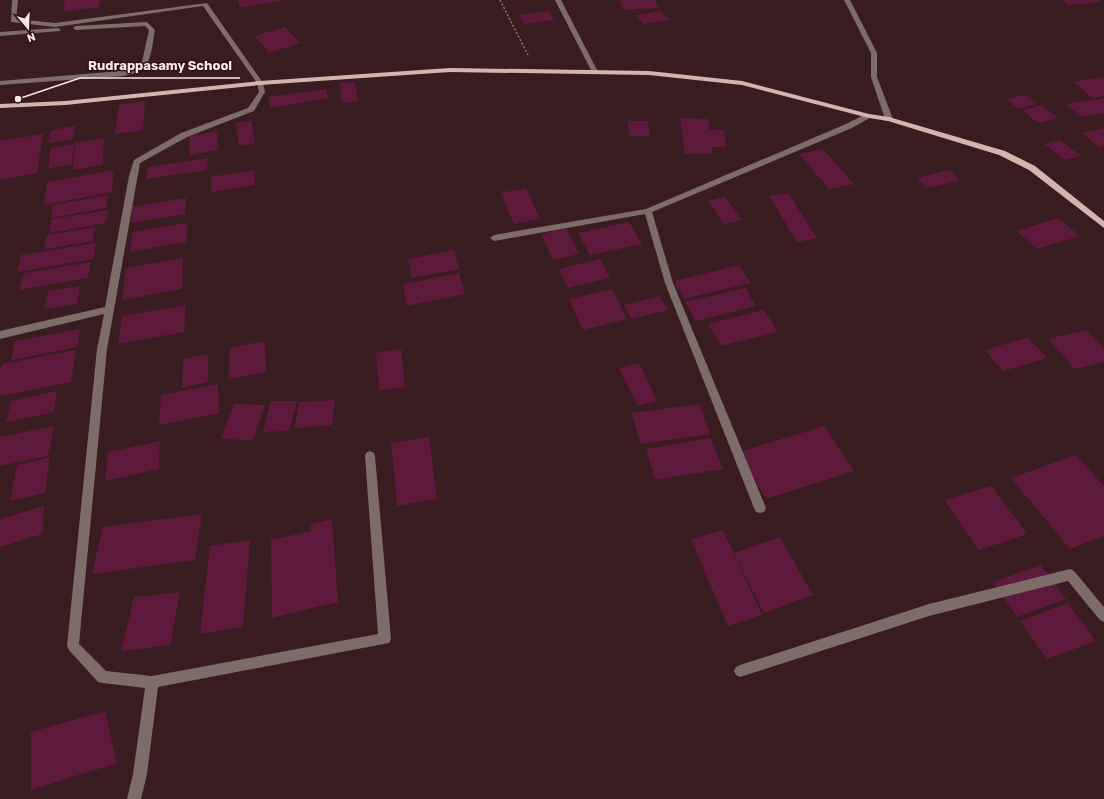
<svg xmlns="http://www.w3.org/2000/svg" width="1104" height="799" viewBox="0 0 1104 799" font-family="Rubik,sans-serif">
  <rect width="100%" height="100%" fill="#391c1f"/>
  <!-- building -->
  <path fill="#5e1a3c" d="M65 0H100L99 7 63 12Z
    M238 0H280V1L240 8Z
    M620 0H655L658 8 623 10Z
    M1063 0H1099L1101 2 1068 5Z
    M549 11 554 20 524 24 519 15Z
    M661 11 669 20 643 24 636 15Z
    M285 27 300 43 269 53 255 36Z
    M1104 77V96L1093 98 1073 82Z
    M355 82 358 101 342 103 340 83Z
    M326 89 328 98 270 108 269 97Z
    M1026 95 1037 104 1018 109 1007 99Z
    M1104 98V113L1081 117 1066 104Z
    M145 101 143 130 115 134 119 105Z
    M1041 105 1058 118 1038 123 1022 110Z
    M680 118 708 119 710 130H724L727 147H712L713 154H685Z
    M251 121 255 143 239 146 236 123Z
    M628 121H648L650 136H629Z
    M75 126 73 139 48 143 51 130Z
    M1104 128V146L1099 147 1082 133Z
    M217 131 218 150 190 155 189 136Z
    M43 134 37 173 0 180V141Z
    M104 138 103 164 73 170 75 143Z
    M1060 140 1081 156 1065 160 1044 144Z
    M74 144 72 164 48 169 51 148Z
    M823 149 854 184 829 189 799 154Z
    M208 158 207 170 146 179 148 167Z
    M114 170 112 192 44 205 47 182Z
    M254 170 255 185 211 192V177Z
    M950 170 960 181 927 188 917 178Z
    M526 188 540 219 514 224 501 193Z
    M788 193 817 238 797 242 769 196Z
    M108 195 106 208 51 218 53 205Z
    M725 197 742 220 724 224 708 201Z
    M186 198 185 214 131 223 132 207Z
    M108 210 106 223 49 233 52 219Z
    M1058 218 1080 236 1037 249 1017 231Z
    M629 222 642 244 590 255 578 233Z
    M187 223 186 242 130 252 132 232Z
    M95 227 93 241 44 249 47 235Z
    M566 228 579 254 553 260 541 234Z
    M96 243 93 259 17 272 21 255Z
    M454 250 459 269 412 278 408 259Z
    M183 258 182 289 122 300 126 268Z
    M600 259 610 278 568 288 559 269Z
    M91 262 88 278 19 290 24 273Z
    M739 265 751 283 684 299 674 281Z
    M459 273 465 294 407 306 403 284Z
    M80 286 77 304 44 309 48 291Z
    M745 288 756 306 696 321 685 302Z
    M612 289 627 319 583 330 569 299Z
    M660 296 668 310 631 319 624 305Z
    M186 305 184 332 118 344 122 316Z
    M764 310 778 332 721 346 708 324Z
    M80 329 77 347 11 360 15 341Z
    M1087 330 1104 348V362L1075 369 1048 339Z
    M1028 337 1047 358 1003 371 985 350Z
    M265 341 266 372 229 379 230 348Z
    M401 349 405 387 379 391 376 353Z
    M76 350 71 382 0 396V372L2 364Z
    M208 354V382L182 388 183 359Z
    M639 363 657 401 638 406 619 368Z
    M218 384 219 413 159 425 161 395Z
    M57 391 54 412 6 422 11 401Z
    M335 400 332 425 295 428 299 402Z
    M271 401H297L289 431 263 432Z
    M234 404 265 405 253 440 221 439Z
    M700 404 710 434 640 444 632 413Z
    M54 426 48 456 0 466V437Z
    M824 426 854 471 766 499 739 452Z
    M429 437 437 499 397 506 391 443Z
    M711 438 723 469 655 480 646 449Z
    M160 441 159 469 105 481 108 452Z
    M1076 455 1104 486V536L1070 549 1011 478Z
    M50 457 45 493 10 501 17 465Z
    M991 486 1027 534 979 550 944 500Z
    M44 506 42 534 0 547V519Z
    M202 514 195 560 92 574 103 527Z
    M332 519 338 602 272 618 271 540 311 531V524Z
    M723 530 762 615 728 626 691 539Z
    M780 537 813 595 764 613 734 553Z
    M250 540 243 627 200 634 210 546Z
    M1041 565 1066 599 1017 617 993 582Z
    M180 592 170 645 121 651 134 597Z
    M1068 603 1096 641 1047 659 1020 621Z
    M105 711 117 763 31 790V732Z"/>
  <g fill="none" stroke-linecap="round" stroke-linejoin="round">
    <!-- path -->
    <path stroke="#907679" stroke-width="1.5" stroke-dasharray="2 2" stroke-linecap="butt" d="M500 0 528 55"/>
    <!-- minor -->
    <path fill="#7d6d69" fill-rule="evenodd" d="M12 0H18L16 19 55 23 207 3 263 83 265 92 254 111 187 137 140 163 107 349 79 644 106 671 152 676 378 634 365 456 366 453 370 451 374 453 375 456 391 639 389 643 158 687 147 774 141 799H127L133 774 145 688 103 683 98 682 69 650 67 646 97 349 104 314 0 339V331L105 307 129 176 134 160 181 133 248 108 259 92 257 83 203 6 55 27 11 22Z
      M555 0H561L598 72 597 73 592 72Z
      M844 0H850L877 53V77L893 119 892 121 885 119 871 77V53Z
      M147 22 155 30C150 56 153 71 123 76L0 85V81L133 70 142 62 149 30 145 26 76 30 73 28 76 26Z
      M58 28 60 29V31L0 36V32Z
      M866 114 873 116 852 128 652 212 673 283 766 508 764 512 760 513 756 512 754 508 665 283 645 214 494 241 490 238 494 235 646 209 846 124Z
      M1070 569 1074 571 1104 607V622L1100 620 1068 581 929 616 740 677 736 675 734 671 736 667 740 665 929 604Z"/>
    <!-- major -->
    <path fill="#d4b5ad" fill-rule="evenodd" d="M450 68 649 71 742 81 869 114 889 117 1005 151 1035 166 1104 221V228L1029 170 999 155 888 121 869 118 742 85 649 75 450 72 260 85 65 105 0 108V104L65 101 260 81Z"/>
  </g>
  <!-- callouts -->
  <path fill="none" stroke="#fbe6e7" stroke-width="1.5" d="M18 99L80 78H240"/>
  <circle fill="#fbe6e7" stroke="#2e1316" stroke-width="1.5" cx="18" cy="99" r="4"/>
  <g font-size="13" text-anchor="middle" font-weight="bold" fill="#fbe6e7" stroke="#2e1316" stroke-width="3" stroke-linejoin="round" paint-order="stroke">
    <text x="160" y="70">Rudrappasamy School</text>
  </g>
  <!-- north arrow -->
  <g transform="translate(28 28) rotate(161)" stroke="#2e1316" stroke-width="3" paint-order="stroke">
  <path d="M0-3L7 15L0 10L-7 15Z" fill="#fbe6e7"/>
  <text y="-6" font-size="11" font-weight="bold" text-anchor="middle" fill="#fbe6e7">N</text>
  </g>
</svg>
